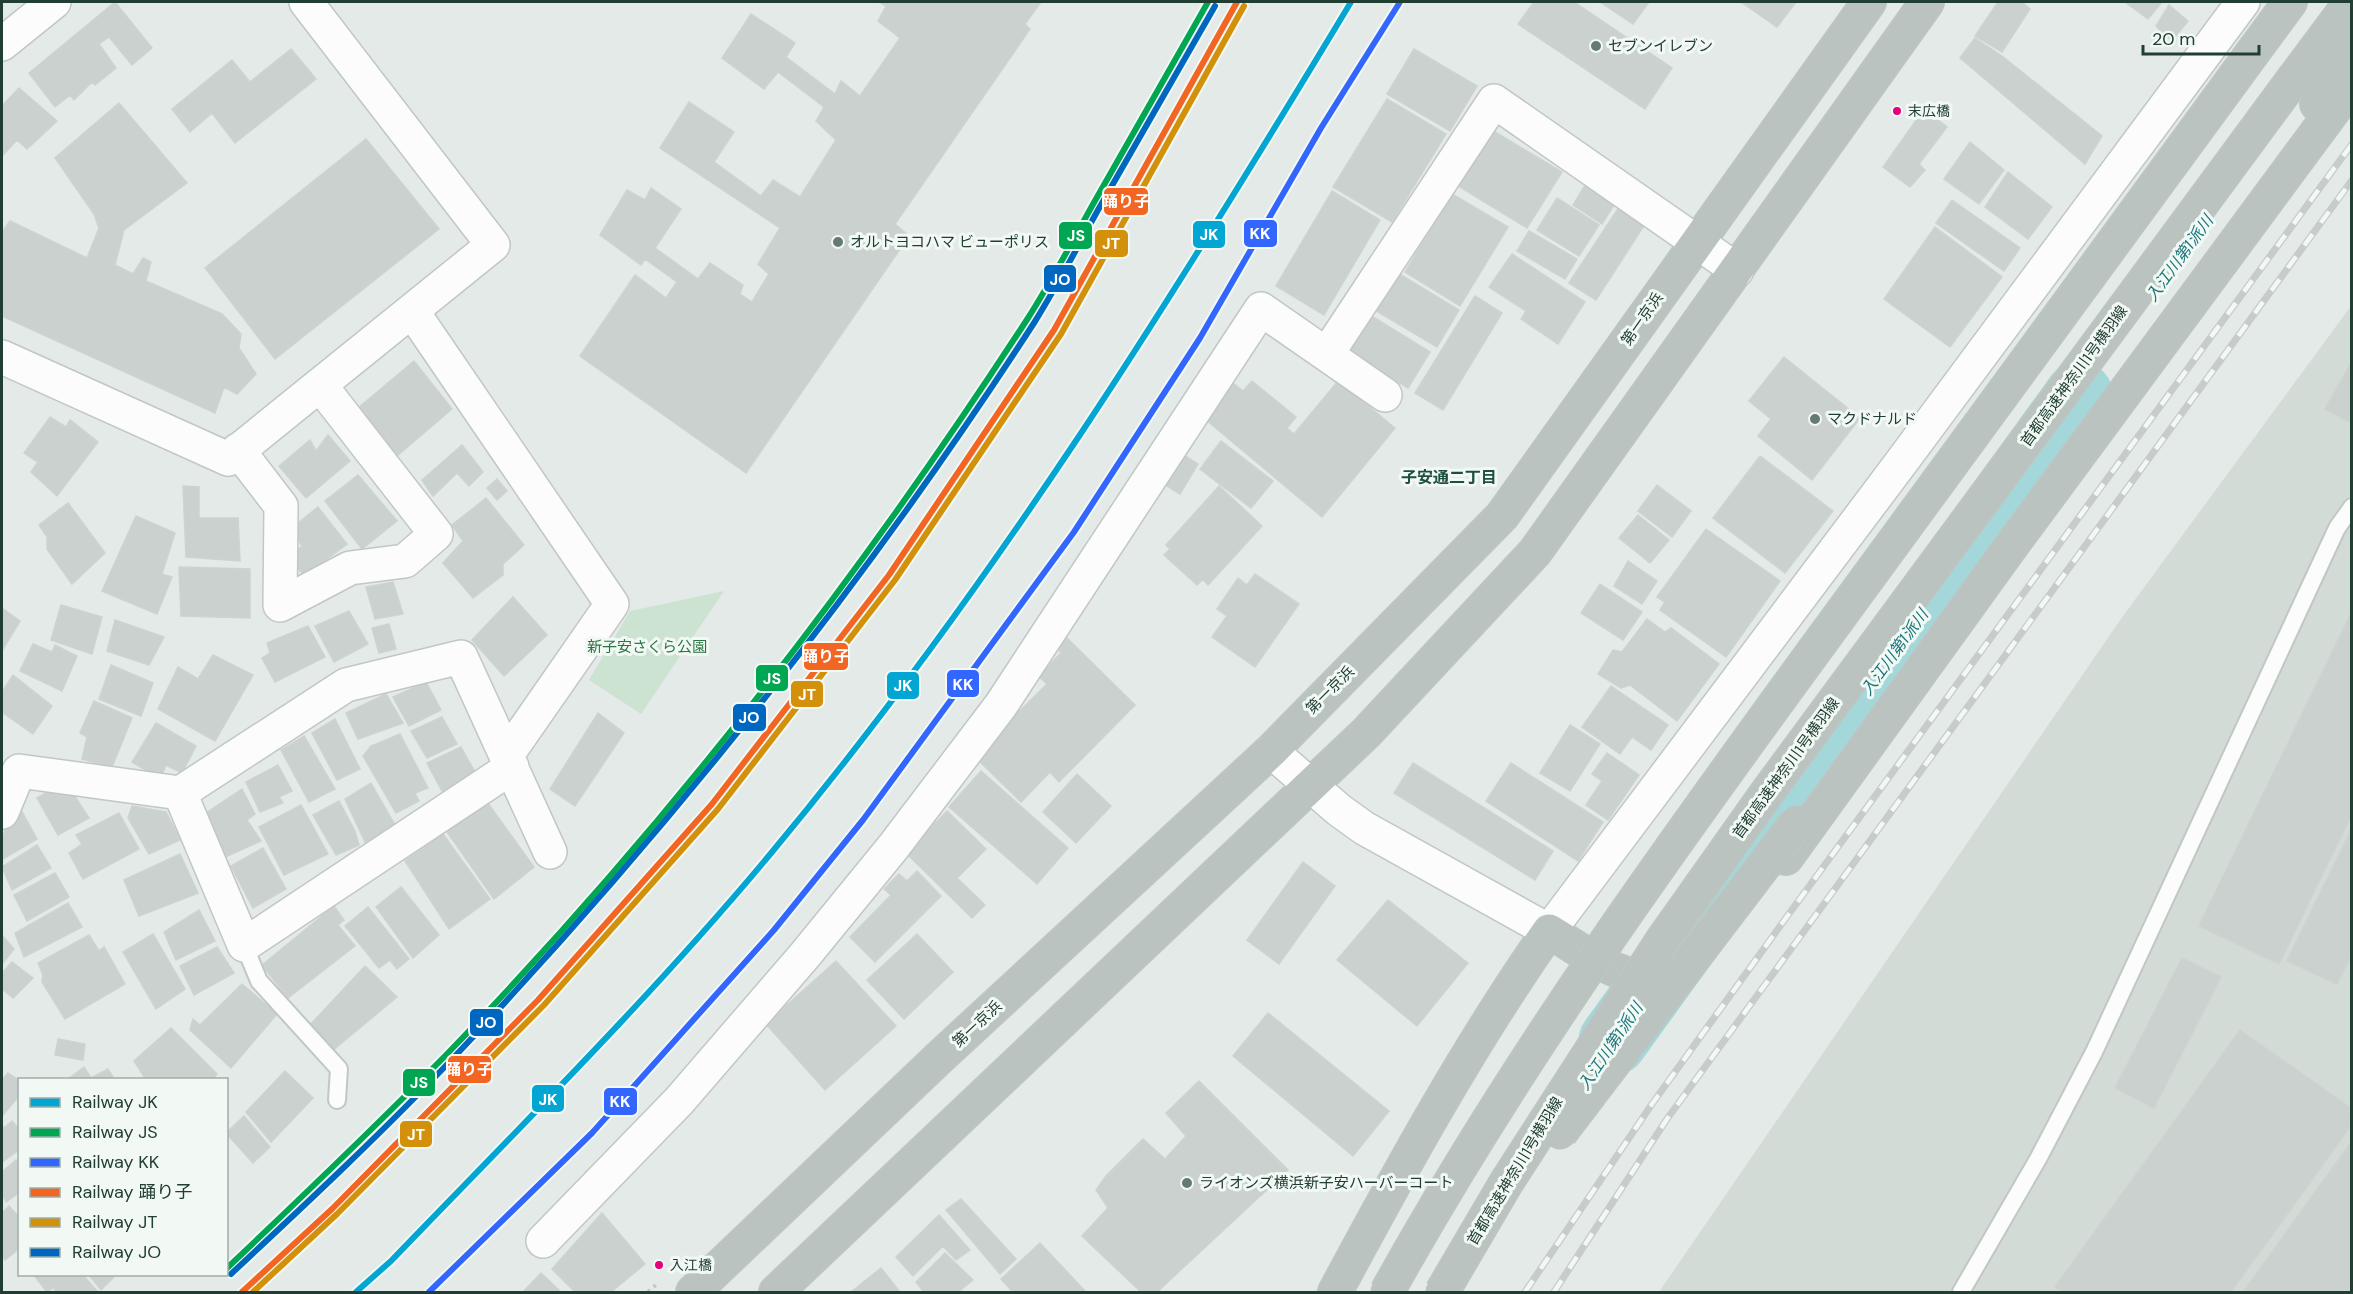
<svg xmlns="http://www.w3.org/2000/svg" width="2353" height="1294" viewBox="0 0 2353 1294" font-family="'DM Sans','Noto Sans JP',sans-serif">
  <rect width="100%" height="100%" fill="#e4eae7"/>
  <!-- built -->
  <path fill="#d2dbd6" d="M2351 306V1292H1659L2123 616Z"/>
  <!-- green -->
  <path fill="#cde3d2" d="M724 591 641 714 589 680 630 611Z"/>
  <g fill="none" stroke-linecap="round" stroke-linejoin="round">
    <!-- river -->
    <path stroke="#a4d7d9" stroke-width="69" d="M1613 1041 2079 396"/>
  </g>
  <!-- building -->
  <path fill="#cbd1ce" stroke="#cdd3d0" stroke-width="1.5" d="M115 2 152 48 132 65 109 37 99 44 116 68 95 85 92 82 74 100 70 95 55 107 29 73Z
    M879 2H1041L1025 24 1030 29 895 224 909 236 746 473 580 356 635 275 666 298 677 282 645 259 641 265 600 235 627 190 645 200 651 188 681 209 655 248 698 279 710 263 743 285 740 294 752 302 769 274 758 264 780 228 660 148 689 102 734 132 714 162 761 196 773 180 800 197 836 140 816 121 824 107 778 72 764 89 722 58 751 14 795 43 786 57 835 94 841 81 860 96 900 38 878 21 886 6Z
    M1534 2H1574L1672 68 1645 109 1518 24Z
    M1600 2H1649L1633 24Z
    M1741 2H1796L1777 27Z
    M1998 2H2022L2030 9 2002 52 1975 36Z
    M2125 2H2162L2148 19Z
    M2169 5 2188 21 2172 41 2156 26Z
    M1975 38 2002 56 2102 136 2085 164 1960 58Z
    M291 49 316 79 235 143 212 113 190 132 172 109 232 60 250 82Z
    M1414 49 1477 86 1450 131 1387 94Z
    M19 88 57 121 27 149 17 140 2 156V106Z
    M1387 99 1446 134 1392 222 1333 187Z
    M119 103 187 183 124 230 115 265 133 274 143 258 151 262 146 281 222 314 241 334 239 348 256 374 237 394 224 387 215 413 2 316V232L10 221 87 258 99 228 94 214 55 158Z
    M1924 109 1947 127 1919 164 1925 170 1910 187 1883 167Z
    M1490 129 1562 172 1527 228 1455 184Z
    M366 139 439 229 275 359 205 268Z
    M1970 142 2004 170 1979 204 1944 179Z
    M2008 172 2052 207 2028 239 1985 207Z
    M1587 182 1616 202 1602 224 1573 205Z
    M1332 191 1380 220 1324 315 1276 286Z
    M1452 194 1508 227 1460 306 1405 272Z
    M1557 198 1599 225 1579 256 1537 230Z
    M1952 200 2020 248 2004 271 1936 223Z
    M1621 204 1647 221 1596 300 1569 283Z
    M1935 227 2002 277 1950 347 1884 299Z
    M1529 231 1577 259 1565 279 1517 251Z
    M1512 254 1585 302 1558 344 1521 319 1526 311 1489 287Z
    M1396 272 1459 310 1437 347 1373 309Z
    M1475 296 1502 313 1443 410 1415 393Z
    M1365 312 1430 352 1408 388 1343 349Z
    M1784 357 1860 418 1812 480 1758 436 1771 419 1749 401Z
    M414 361 452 409 397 456 358 408Z
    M2352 361V423L2325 409Z
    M1228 379 1243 391 1252 381 1296 417 1287 428 1294 434 1338 381 1395 428 1322 517 1199 414Z
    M50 417 66 427 70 420 98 442 57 496 31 472 38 462 24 453Z
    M328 435 350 461 306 498 279 466 310 440 316 451Z
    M1221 441 1273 481 1251 508 1200 469Z
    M462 445 483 472 469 486 457 473 433 496 422 480Z
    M1177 451 1198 464 1180 494 1159 481Z
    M1760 456 1833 511 1785 573 1713 518Z
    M358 475 397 521 362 549 325 501Z
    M497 479 507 491 497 500 487 488Z
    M1657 485 1691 511 1672 537 1638 511Z
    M183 486 199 487V518H238L240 561 186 557Z
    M1219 486 1262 526 1208 585 1203 579 1197 585 1164 555 1170 549 1166 545Z
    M486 498 524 545 503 564V575L473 598 443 563 463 541 452 525Z
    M68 503 105 553 72 584 47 549V537L39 525Z
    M318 507 347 544 304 576 289 557 302 546 291 529Z
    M1638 515 1669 540 1650 563 1619 538Z
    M136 516 175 533 162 574 172 577 157 614 102 591Z
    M1706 529 1780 581 1726 657 1660 610 1665 602 1657 597Z
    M1628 561 1657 581 1642 604 1614 586Z
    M179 567 250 569V618L181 616Z
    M1255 574 1299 604 1255 667 1212 637 1227 616 1217 609 1238 578 1247 585Z
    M393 582 403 614 375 619 366 587Z
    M1600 584 1642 612 1623 640 1581 613Z
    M513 597 547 635 504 676 472 640Z
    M61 605 102 617 92 654 51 640Z
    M2 608 20 621 2 651Z
    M349 611 368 644 334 662 315 626Z
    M2352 611V814L2279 964 2199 926Z
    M1647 619 1665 632 1671 628 1719 664 1677 721 1630 685 1621 688 1598 674 1613 650 1622 652Z
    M115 620 164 637 149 665 107 651Z
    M389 624 396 649 379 653 372 628Z
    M308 626 325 657 275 682 262 658 270 653 267 643Z
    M1067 638 1135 705 1059 782 1050 772 1021 802 974 756 1047 684 1038 676 1061 653 1057 647Z
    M33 644 52 652 55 645 77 656 62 691 20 671Z
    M213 655 253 675 215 741 158 709 178 667 198 679Z
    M111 665 153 683 141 716 99 699Z
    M13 675 52 706 33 734 2 712V692Z
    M426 682 441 710 409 726 393 697Z
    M1611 686 1668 725 1651 750 1632 737 1620 754 1582 727Z
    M386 694 403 723 358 739 346 713Z
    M94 701 132 718 112 767 82 759 87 737 80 733Z
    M598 713 624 733 575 806 550 789Z
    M442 717 457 744 427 758 411 731Z
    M335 719 360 769 337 780 312 733Z
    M156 723 196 746 182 773 166 765 160 779 132 762Z
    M1570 725 1600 744 1570 791 1540 773Z
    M400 734 428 788 415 793 419 801 396 813 363 756 371 746Z
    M304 736 335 789 309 802 281 750Z
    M461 747 476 774 443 793 427 763Z
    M1607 753 1639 775 1608 820 1586 805 1602 781 1592 774Z
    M1413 763 1553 851 1535 880 1394 793Z
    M1511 763 1603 822 1578 861 1486 801Z
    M278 765 292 791 279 797 283 803 260 812 246 782Z
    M981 771 1068 848 1037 884 949 807Z
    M1077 774 1111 806 1076 843 1043 812Z
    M371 783 395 825 365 842 345 799Z
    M242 789 255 814 247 820 261 841 223 858 203 815Z
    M49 791 74 795 89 818 58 835 37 798Z
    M339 801 355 831 359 845 336 855 313 815Z
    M487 802 534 867 494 899 447 832Z
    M301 805 328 854 284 875 259 827Z
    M132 806 166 812 180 840 149 854 128 818Z
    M20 808 37 839 3 859 2 835 5 832 2 819Z
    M947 811 986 849 957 878 985 905 972 918 906 853Z
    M119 813 139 849 83 879 69 853 82 844 76 835Z
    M2352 828V954L2337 984 2287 961Z
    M443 834 490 899 449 929 405 861Z
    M37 845 51 868 12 890 2 867Z
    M263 848 286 889 253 908 231 866Z
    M180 854 198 893 139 916 124 880Z
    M1303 862 1335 886 1279 964 1247 940Z
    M917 871 941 896 875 962 850 937 891 895 884 889 899 874 907 881Z
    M55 873 69 897 27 921 14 895Z
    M401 887 439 935 413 958 376 907Z
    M1388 900 1468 963 1417 1026 1337 960Z
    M68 903 82 927 24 957 15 933Z
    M334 906 344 920 338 925 355 946 288 998 262 965Z
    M368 907 409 959 397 969 390 960 379 968 345 926Z
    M199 910 215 941 176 960 164 932Z
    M153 934 185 989 156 1009 123 952Z
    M917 934 953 972 904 1019 867 980Z
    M2 935 14 949 2 964Z
    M89 935 99 951 104 947 125 984 65 1019 42 982 43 975 38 963Z
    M217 947 234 973 194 995 180 966Z
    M2182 958 2221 977 2154 1108 2115 1088Z
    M836 961 896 1026 825 1090 766 1024Z
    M12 962 33 978 13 998 2 989V973Z
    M365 966 397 997 332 1051 309 1026Z
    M242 984 277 1014 231 1068 190 1030 193 1019 200 1025Z
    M1268 1013 1389 1111 1353 1156 1233 1056Z
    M171 1028 217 1074 212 1080H146L134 1061Z
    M2240 1030 2352 1109V1124L2231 1292H2063L2055 1287Z
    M58 1039 85 1044 83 1060 55 1055Z
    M84 1067 91 1078 108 1069 115 1080H67Z
    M285 1071 313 1098 271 1142 246 1112Z
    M8 1073 20 1081V1095L2 1116V1080Z
    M1199 1081 1288 1170 1157 1292H1141L1082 1236 1108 1208 1096 1190 1106 1176 1143 1139 1165 1159 1186 1136 1166 1113Z
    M244 1116 270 1147 253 1163 226 1133Z
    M12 1121 17 1127 20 1126V1149L2 1162V1125L4 1128Z
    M2352 1141V1292H2243Z
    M16 1160 20 1165V1192L6 1202 2 1194V1172Z
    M961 1199 1016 1259 1000 1274 946 1210Z
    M9 1206 20 1218V1248L5 1260 2 1255V1213Z
    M602 1213 645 1264 611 1292H575L552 1269Z
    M939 1215 970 1250 956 1260 943 1246 913 1276 896 1257Z
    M1040 1243 1086 1292H1013L1001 1279Z
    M945 1253 973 1280 958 1292H924L916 1282Z
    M881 1268 900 1292H851Z
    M541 1273 561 1292H523Z
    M33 1274H82L98 1292H57L53 1288 47 1292Z
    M88 1274H117L101 1290Z"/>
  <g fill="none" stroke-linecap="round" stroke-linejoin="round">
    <!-- lane casing -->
    <g stroke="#c1c7c4" stroke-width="20">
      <path id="lane" d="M244 945 259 981 339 1069 337 1100
        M1961 1292 2038 1159 2094 1052 2337 528 2352 507"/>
    </g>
    <!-- street casing -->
    <g stroke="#c1c7c4" stroke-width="36">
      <path id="street" d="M412 311 612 604 507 755
        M1327 354 1494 101 1737 270
        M2 357 228 459 493 245 306 2
        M238 450 281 506 280 605 350 568 405 561 436 534 320 385
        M180 793 244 945 512 767
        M2 812 19 771 180 793 346 685 461 657 550 852
        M543 1241 679 1101 805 955 894 846 1001 705 1261 309 1385 395"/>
    </g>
    <!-- secondary casing -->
    <g stroke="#c0c7c4" stroke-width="36">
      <path id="secondary" d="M2 44 54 2
        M1271 751 1339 810 1364 828 1549 931 1900 464 2243 2"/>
    </g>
    <!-- highway casing -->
    <g stroke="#bcc6c2" stroke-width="36">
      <path id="highway" d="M2256 48 2290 2
        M2295 77 2351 2
        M2317 104 2352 43
        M1786 858 2012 545 2352 85
        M693 1292 940 1057 1271 751 1502 516 1869 2
        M776 1292 1366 733 1535 552 1927 2
        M1335 1292C1401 1169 1469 1045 1549 931 1586 953 1622 983 1666 979"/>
    </g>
    <!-- path -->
    <path stroke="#c1cac5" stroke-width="4" stroke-dasharray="3 4.5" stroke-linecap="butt" d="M648 1292 658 1283"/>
    <!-- lane -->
    <use href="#lane" stroke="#fbfcfb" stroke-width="16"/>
    <!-- street -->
    <use href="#street" stroke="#fbfcfb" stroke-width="33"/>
    <!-- secondary -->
    <use href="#secondary" stroke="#fbfcfb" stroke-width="33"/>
    <!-- highway -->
    <use href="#highway" stroke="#bac3c0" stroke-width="33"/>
    <!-- rail casing -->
    <g stroke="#c7cbc9" stroke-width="7">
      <path id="rail" d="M1525 1292 1652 1104 1783 922 2352 144
        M1554 1292 1667 1119 2352 180"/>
    </g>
    <!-- rail -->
    <use href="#rail" stroke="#f2f9f5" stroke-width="4.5" stroke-dasharray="14" stroke-linecap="butt"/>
    <!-- highway-bridge casing -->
    <g stroke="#bcc6c2" stroke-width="36" stroke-linecap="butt">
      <path id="highway-bridge" d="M1560 1133 1797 822
        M1387 1292C1518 1056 1677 838 1836 621 1976 430 2116 239 2256 48
        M1442 1292 1506 1183 1662 941 1769 790 2295 77"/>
    </g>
    <!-- highway-bridge -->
    <use href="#highway-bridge" stroke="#bac3c0" stroke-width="33"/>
    <!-- rail-1 casing -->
    <g stroke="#f2f9f5" stroke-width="10">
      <path id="rail-1" d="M356 1292 391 1261C520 1127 653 995 772 852 992 588 1174 296 1351 2"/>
    </g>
    <!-- rail-2 casing -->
    <g stroke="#f2f9f5" stroke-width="10">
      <path id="rail-2" d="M226 1269C301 1198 375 1127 447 1054 664 830 858 580 1028 318 1051 282 1071 244 1092 206 1131 138 1170 70 1208 2"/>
    </g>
    <!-- rail-3 casing -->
    <g stroke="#f2f9f5" stroke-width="10">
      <path id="rail-3" d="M429 1292 592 1133 774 930 863 820 1074 532 1200 338 1321 128 1400 2"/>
    </g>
    <!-- rail-4 casing -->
    <g stroke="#f2f9f5" stroke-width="10">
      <path id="rail-4" d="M242 1292 332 1209 538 1000 712 804 889 575 1054 330 1237 2"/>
    </g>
    <!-- rail-5 casing -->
    <g stroke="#f2f9f5" stroke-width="10">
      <path id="rail-5" d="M253 1292 337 1214 544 1005 718 809 895 580 1061 334 1244 6"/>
    </g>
    <!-- rail-6 casing -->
    <g stroke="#f2f9f5" stroke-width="10">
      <path id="rail-6" d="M231 1274C308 1202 385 1130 457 1054 671 827 865 584 1034 323 1057 286 1077 248 1098 210 1137 142 1176 74 1215 6"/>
    </g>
    <!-- rail-1 -->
    <use href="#rail-1" stroke="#03a6d3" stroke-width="6"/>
    <!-- rail-2 -->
    <use href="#rail-2" stroke="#00a651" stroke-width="6"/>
    <!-- rail-3 -->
    <use href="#rail-3" stroke="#36f" stroke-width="6"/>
    <!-- rail-4 -->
    <use href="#rail-4" stroke="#f26522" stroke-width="6"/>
    <!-- rail-5 -->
    <use href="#rail-5" stroke="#d3900a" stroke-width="6"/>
    <!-- rail-6 -->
    <use href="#rail-6" stroke="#0067c0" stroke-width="6"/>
  </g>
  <!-- markers -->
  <g fill="#657a72" stroke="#f2f9f5" stroke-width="2">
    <circle cx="1596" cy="46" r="6"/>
    <circle cx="838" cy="242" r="6"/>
    <circle cx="1815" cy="419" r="6"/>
    <circle cx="1187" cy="1183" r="6"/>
  </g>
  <g fill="#e5007d" stroke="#f2f9f5" stroke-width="2">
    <circle cx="1897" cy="111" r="5"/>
    <circle cx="659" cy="1265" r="5"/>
  </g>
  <g text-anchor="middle" stroke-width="6" stroke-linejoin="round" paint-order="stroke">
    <!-- bus labels -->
    <g font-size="14" fill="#213e33" stroke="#f2f9f5" text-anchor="start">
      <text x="1908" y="116">末広橋</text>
      <text x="670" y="1270">入江橋</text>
    </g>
    <!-- poi labels -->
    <g font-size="15" fill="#213e33" stroke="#f2f9f5" text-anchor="start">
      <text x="1608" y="51">セブンイレブン</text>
      <text x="850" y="247">オルトヨコハマ ビューポリス</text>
      <text x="1827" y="424">マクドナルド</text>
      <text x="1199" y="1188">ライオンズ横浜新子安ハーバーコート</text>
    </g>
    <!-- street labels -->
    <g font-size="15" fill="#213e33" stroke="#f2f9f5">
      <text transform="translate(1642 319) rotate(-55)" y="5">第一京浜</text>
      <text transform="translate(2074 376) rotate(-54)" y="5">首都高速神奈川1号横羽線</text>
      <text transform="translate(1330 690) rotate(-45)" y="5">第一京浜</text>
      <text transform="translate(1786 768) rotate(-54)" y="5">首都高速神奈川1号横羽線</text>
      <text transform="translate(977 1024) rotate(-43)" y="5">第一京浜</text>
      <text transform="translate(1515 1171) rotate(-59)" y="5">首都高速神奈川1号横羽線</text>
    </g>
    <!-- park labels -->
    <g font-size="15" fill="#2a7640" stroke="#f2f9f5">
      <text x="647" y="652">新子安さくら公園</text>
    </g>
    <!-- water labels -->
    <g font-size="16" font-style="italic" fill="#1a757b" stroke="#f2f9f5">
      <text transform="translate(2179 258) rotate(-54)" y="6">入江川第1派川</text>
      <text transform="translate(1894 652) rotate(-54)" y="6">入江川第1派川</text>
      <text transform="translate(1610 1046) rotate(-56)" y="6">入江川第1派川</text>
    </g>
    <!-- neighbourhood labels -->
    <g font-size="16" font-weight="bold" fill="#1d503f" stroke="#f2f9f5">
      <text x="1449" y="483">子安通二丁目</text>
    </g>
  </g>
  <g stroke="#f2f9f5" stroke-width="2">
    <rect x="1103" y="187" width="46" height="29" rx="6" fill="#f26522"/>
    <rect x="1243" y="219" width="35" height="29" rx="6" fill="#36f"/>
    <rect x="1192" y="220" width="34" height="29" rx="6" fill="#03a6d3"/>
    <rect x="1058" y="221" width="35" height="29" rx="6" fill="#00a651"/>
    <rect x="1094" y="229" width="35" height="29" rx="6" fill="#d3900a"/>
    <rect x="1043" y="264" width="34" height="29" rx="6" fill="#0067c0"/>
    <rect x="803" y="642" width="46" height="29" rx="6" fill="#f26522"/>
    <rect x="755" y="664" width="34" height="28" rx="6" fill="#00a651"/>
    <rect x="946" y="669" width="34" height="29" rx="6" fill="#36f"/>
    <rect x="886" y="671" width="34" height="29" rx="6" fill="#03a6d3"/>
    <rect x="790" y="680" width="34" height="28" rx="6" fill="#d3900a"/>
    <rect x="732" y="703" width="35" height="29" rx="6" fill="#0067c0"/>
    <rect x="469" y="1008" width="35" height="29" rx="6" fill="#0067c0"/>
    <rect x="447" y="1055" width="45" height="29" rx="6" fill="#f26522"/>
    <rect x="402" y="1068" width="34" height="29" rx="6" fill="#00a651"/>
    <rect x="531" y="1084" width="34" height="29" rx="6" fill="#03a6d3"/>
    <rect x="603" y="1087" width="35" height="29" rx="6" fill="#36f"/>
    <rect x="399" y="1120" width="34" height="28" rx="6" fill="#d3900a"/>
  </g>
  <g font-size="16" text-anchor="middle" font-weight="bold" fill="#fff">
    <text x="1126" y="207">踊り子</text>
    <text x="1260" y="239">KK</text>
    <text x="1209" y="240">JK</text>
    <text x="1076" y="241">JS</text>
    <text x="1111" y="249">JT</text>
    <text x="1060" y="285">JO</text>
    <text x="826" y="662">踊り子</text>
    <text x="772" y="684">JS</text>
    <text x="963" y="690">KK</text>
    <text x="903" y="691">JK</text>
    <text x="807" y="700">JT</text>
    <text x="749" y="723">JO</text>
    <text x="486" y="1028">JO</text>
    <text x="469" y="1075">踊り子</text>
    <text x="419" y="1088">JS</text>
    <text x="548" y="1105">JK</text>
    <text x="620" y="1107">KK</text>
    <text x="416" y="1140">JT</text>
  </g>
  <!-- border -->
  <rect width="2353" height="1294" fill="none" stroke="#213e33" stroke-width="6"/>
  <!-- legend -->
  <rect x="18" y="1078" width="210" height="198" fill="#f2f9f5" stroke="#9eaea7" stroke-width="1.5"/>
  <rect x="30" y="1098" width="30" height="9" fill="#03a6d3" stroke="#9eaea7" stroke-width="1.5"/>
  <text x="72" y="1108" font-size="18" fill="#213e33">Railway JK</text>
  <rect x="30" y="1128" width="30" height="9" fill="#00a651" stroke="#9eaea7" stroke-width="1.5"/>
  <text x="72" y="1138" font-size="18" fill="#213e33">Railway JS</text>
  <rect x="30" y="1158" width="30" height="9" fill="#3366ff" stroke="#9eaea7" stroke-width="1.5"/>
  <text x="72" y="1168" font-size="18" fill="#213e33">Railway KK</text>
  <rect x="30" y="1188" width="30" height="9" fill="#f26522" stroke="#9eaea7" stroke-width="1.5"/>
  <text x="72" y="1198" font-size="18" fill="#213e33">Railway 踊り子</text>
  <rect x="30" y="1218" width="30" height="9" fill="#d3900a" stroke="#9eaea7" stroke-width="1.5"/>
  <text x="72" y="1228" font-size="18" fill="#213e33">Railway JT</text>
  <rect x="30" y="1248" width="30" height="9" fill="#0067c0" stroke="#9eaea7" stroke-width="1.5"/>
  <text x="72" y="1258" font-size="18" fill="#213e33">Railway JO</text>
  <!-- scale -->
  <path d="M2143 45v9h116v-9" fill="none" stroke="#213e33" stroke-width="3"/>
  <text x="2152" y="45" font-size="18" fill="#213e33" stroke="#f2f9f5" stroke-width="4.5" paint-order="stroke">20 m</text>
</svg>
